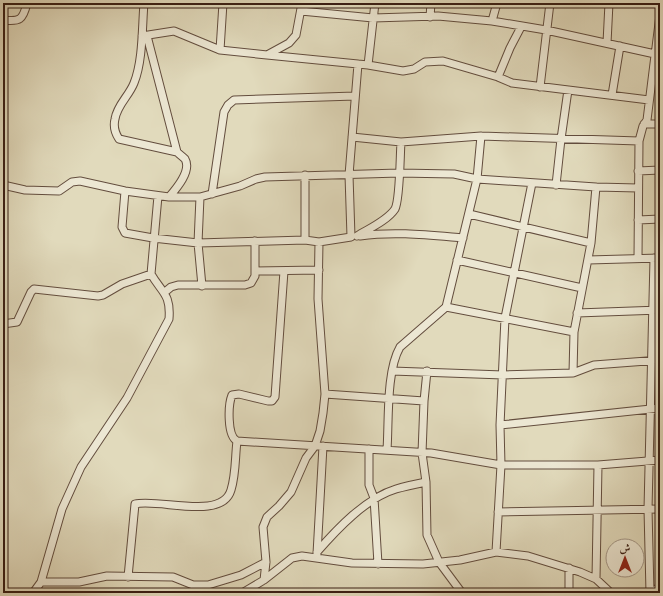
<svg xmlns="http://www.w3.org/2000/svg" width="663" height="596" viewBox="0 0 663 596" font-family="'IM FELL Great Primer',Amiri,serif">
  <rect width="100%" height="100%" fill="#e1dabc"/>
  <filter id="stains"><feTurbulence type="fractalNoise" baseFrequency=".005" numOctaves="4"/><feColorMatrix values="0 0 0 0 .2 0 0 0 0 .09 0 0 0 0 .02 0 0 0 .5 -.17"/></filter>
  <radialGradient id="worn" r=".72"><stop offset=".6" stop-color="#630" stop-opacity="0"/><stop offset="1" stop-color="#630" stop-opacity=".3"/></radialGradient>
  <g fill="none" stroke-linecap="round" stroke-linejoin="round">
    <!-- minor casing -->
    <g stroke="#634d3e" stroke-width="9">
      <path id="minor" d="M144 3C142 27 143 61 134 83 129 96 117 105 115 119 113 127 115 133 119 139L177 152
        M301 11 373 18 438 16 492 21 546 30 655 54
        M430 17 431 3
        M3 20C20 22 23 20 27 3
        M492 21 497 3
        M142 36 174 31 220 50 267 55 289 43 296 35 302 3
        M607 43 609 3
        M220 50 223 3
        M267 55 368 65 403 71 414 69 425 62 443 61 498 77 510 48 521 27
        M368 65 375 3
        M498 77 512 83 649 100
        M540 87 550 3
        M612 95 620 46
        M644 124H660
        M352 137 401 142 481 136 639 141
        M638 171 660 170
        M3 185 25 190 59 191 72 182 80 181 125 191 169 197C176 189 192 171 185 159 183 157 179 154 177 152L147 36
        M556 185 561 139 568 90
        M125 191 122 227 125 233 153 238 198 243 305 240 319 242 351 237 349 175 358 64
        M212 194 224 112 228 105 234 100 355 96
        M169 197H200L240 186 256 179 265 177 399 173 454 174 477 179 596 187 638 188
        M200 197 198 243 202 286
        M469 214 591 243
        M638 220 660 219
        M357 236C368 229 387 221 395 209 400 200 400 155 401 142
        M360 236C394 231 428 235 463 238
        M305 240V175
        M638 258 639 141 643 126 647 120 660 15
        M457 260 582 288
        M588 260 660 258
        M255 271 319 270
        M165 292 171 287 178 285H245L251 283 255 276V241
        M446 307 574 332
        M577 313 660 310
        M3 324 17 322 31 292 34 289 98 296 103 295 122 284 151 274
        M392 371 503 375 573 373 594 365 660 360
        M427 371 424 401 422 453 426 482 427 535 439 562 462 593
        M573 373 574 332 591 243 596 187
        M325 394 424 401
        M500 425 660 408
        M237 441C227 436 228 405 232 395L239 394 268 401H272L275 397 284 271
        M369 449V485L374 498 378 564
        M387 450C389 421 386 371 400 347L446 307 477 179 481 136
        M498 512 660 509
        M317 552C337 529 366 498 396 489 406 486 416 484 426 482
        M496 552 501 465 500 425 505 318 532 183
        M317 554 323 446
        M128 577 135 504C159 498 222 521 231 490 236 474 235 457 237 441L431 453 501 465H598L660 460
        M596 579 598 465
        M264 580 292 558 302 556 352 563 423 564 460 560 496 552 528 556 580 572 596 579 611 593
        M41 582H79L107 576 173 577 193 585H208L241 575 266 562
        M33 593 41 582 62 509 81 467 127 398 169 319C171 294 162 293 151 274L158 196
        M242 593 264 580 266 562 263 527 267 517 279 506 291 492 306 458 315 446 320 431 323 413 325 394 318 299 319 242
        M569 593V568
        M650 593 648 509 654 258
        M652 593 660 586"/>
    </g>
    <!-- minor -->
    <use href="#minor" stroke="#ece7d3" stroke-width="7"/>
  </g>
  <!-- margin -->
  <rect width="663" height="596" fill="none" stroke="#e1dabc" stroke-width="16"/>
  <rect x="4" y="4" width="655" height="588" fill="none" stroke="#391e14" stroke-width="2"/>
  <rect x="8" y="8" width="647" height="580" fill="none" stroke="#391e14"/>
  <!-- north arrow -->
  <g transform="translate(625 558)"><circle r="19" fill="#ece7d3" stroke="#a49787"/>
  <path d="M0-3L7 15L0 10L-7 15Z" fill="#8f2418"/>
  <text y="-6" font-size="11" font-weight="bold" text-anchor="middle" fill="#391e14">ش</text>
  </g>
  <rect width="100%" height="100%" filter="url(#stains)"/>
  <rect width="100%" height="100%" fill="url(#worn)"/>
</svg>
